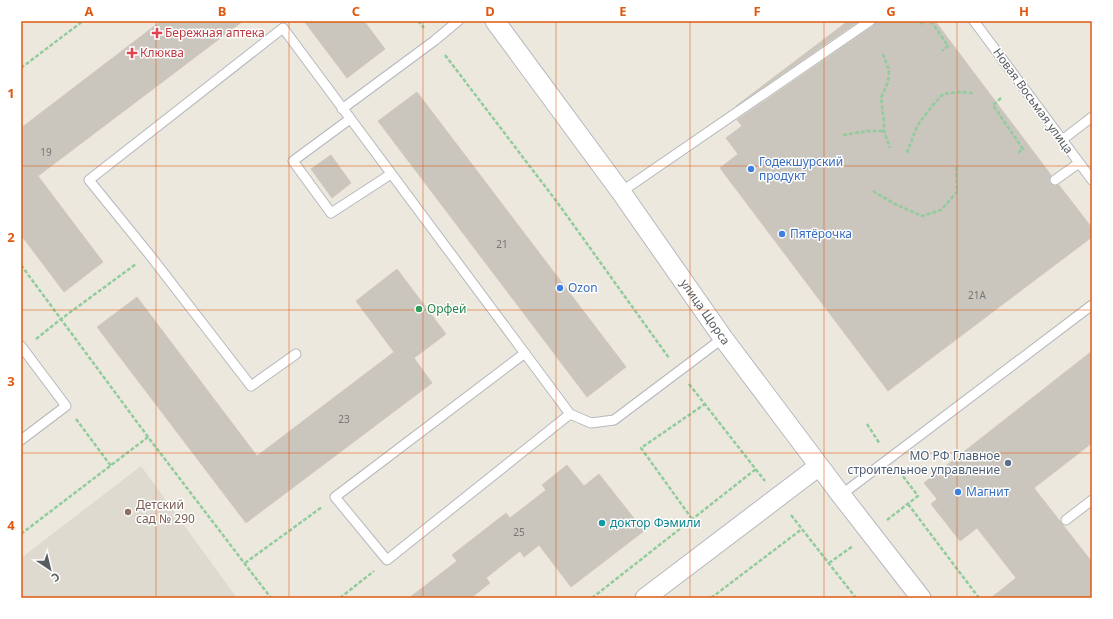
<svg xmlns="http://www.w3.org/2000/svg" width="1113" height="619" viewBox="0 0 1113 619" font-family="'Noto Sans',sans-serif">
  <rect width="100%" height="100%" fill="#ede8de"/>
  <!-- education -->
  <path fill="#dfdacf" d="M141 466 237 598H21V558Z"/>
  <!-- building -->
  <path fill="#cac5bd" stroke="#d2c9bc" d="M161 21H243L38 176 103 262 64 292 21 235V128Z
    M304 21H364L385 49 347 78Z
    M848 21H859L736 106Z
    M876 21H935L1051 175 1049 180 1050 184 1055 186 1059 185 1092 228V237L888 391 720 168 738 154 726 138 742 126 737 120 873 26Z
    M417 92 626 367 587 397 378 121Z
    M331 155 351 183 332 198 311 169Z
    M397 269 446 334 414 358 432 383 246 523 97 327 137 297 257 456 394 352 356 301Z
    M1092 351V443L1034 488 1092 562V598H991L1016 578 977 528 960 541 931 504 937 499 924 483Z
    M567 465 584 486 599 474 644 531 571 587 539 545 524 557 520 551 486 578 490 583 471 598H409L457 561 452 555 506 513 510 518 546 490 542 485Z"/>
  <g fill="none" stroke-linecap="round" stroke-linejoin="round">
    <!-- lane casing -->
    <g stroke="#b4b8bd" stroke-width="11">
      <path id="lane" d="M974 21 1092 180
        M342 109 434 41 458 21
        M350 119 293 161 331 213 391 174
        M1062 140 1092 117
        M1055 180 1079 163
        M621 192 870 21
        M21 346 66 406 21 440
        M525 353 335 497 387 560 570 414
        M296 354 251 386 149 254 89 180 283 28 570 414 591 423 614 420 723 338
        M841 495 1092 305
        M1066 520 1092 500"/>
    </g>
    <!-- street casing -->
    <g stroke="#b4b8bd" stroke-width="21">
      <g id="street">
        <path id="s1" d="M495 21 621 192 723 338 841 495 921 598"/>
        <path d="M645 598 819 466"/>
      </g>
    </g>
    <!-- path -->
    <path stroke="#91cc9c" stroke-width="2.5" stroke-dasharray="4 2" stroke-linecap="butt" d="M418 21 424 28
      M920 21 924 26
      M931 21 948 46 942 51
      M883 54 889 70 888 82 881 98 884 122V131L890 148
      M445 55 557 202 669 358
      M21 68 83 21
      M1001 98 993 105 1023 149 1018 153
      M843 135 868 131H884
      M907 153 917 126 932 106 943 94 960 92 973 93
      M873 191 895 204 922 216 941 210 957 192 956 166
      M21 265 148 437 271 598
      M36 339 61 319 136 264
      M689 384 765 481
      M76 419 111 466
      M867 424 880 444
      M908 504 979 598
      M791 515 856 598
      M692 519 641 448 705 404
      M887 520 918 496 899 471
      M21 534 148 437
      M245 563 322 507
      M829 563 853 546
      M340 598 374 571
      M592 598 756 469
      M711 598 802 529"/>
    <!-- lane -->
    <use href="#lane" stroke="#fff" stroke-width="9"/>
    <!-- street -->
    <use href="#street" stroke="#fff" stroke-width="19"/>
  </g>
  <!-- grid -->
  <path fill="none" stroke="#e15910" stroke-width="1" stroke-opacity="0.55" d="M156 21V598M289 21V598M423 21V598M556 21V598M690 21V598M824 21V598M957 21V598M21 166H1092M21 310H1092M21 453H1092"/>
  <!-- markers -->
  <g fill="#e0444e" stroke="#fff" stroke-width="1.5">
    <path d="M155 27h4v4h4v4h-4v4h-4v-4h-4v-4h4z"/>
    <path d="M130 47h4v4h4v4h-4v4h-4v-4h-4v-4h4z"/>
  </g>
  <g fill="#3f7fe0" stroke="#fff" stroke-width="1.5">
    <circle cx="751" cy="169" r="4"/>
    <circle cx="782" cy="234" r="4"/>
    <circle cx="560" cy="288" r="4"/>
    <circle cx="958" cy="492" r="4"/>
  </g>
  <circle fill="#2e9e5b" stroke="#fff" stroke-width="1.5" cx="419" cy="309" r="4"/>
  <circle fill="#5c6f8a" stroke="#fff" stroke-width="1.5" cx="1008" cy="463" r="4"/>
  <circle fill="#8d6e63" stroke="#fff" stroke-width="1.5" cx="128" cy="512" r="4"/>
  <circle fill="#0f9aa8" stroke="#fff" stroke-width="1.5" cx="602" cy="523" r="4"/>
  <g text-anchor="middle" stroke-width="3" stroke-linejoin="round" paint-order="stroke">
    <!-- number labels -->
    <g font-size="10" fill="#747778">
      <text x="46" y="156">19</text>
      <text x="502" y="248">21</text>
      <text x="977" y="299">21А</text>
      <text x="344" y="423">23</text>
      <text x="519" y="536">25</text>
    </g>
    <!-- health labels -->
    <g font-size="12" fill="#be3a42" stroke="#fff" text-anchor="start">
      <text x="165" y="37">Бережная аптека</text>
      <text x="140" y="57">Клюква</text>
    </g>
    <!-- street labels -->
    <g font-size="12" fill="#575d61" stroke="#fff">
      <text transform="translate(1033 101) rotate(54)" y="4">Новая Восьмая улица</text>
      <text dy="4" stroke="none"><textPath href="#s1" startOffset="359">улица Щорса</textPath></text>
    </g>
    <!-- shop labels -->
    <g font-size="12" fill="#366cbe" stroke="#fff" text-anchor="start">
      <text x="759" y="166">Годекшурский<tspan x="759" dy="14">продукт</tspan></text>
      <text x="790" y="238">Пятёрочка</text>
      <text x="568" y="292">Ozon</text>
      <text x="966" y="496">Магнит</text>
    </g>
    <!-- leisure labels -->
    <g font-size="12" fill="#27864d" stroke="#fff" text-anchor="start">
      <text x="427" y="313">Орфей</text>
    </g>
    <!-- service labels -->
    <g font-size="12" fill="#4e5e75" stroke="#fff" text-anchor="end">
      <text x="1000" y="460">МО РФ Главное<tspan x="1000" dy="14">строительное управление</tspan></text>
    </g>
    <!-- education labels -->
    <g font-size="12" fill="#785e54" stroke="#fff" text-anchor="start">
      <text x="136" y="509">Детский<tspan x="136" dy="14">сад № 290</tspan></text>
    </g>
    <!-- culture labels -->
    <g font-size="12" fill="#0d838f" stroke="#fff" text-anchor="start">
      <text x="610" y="527">доктор Фэмили</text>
    </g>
  </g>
  <!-- border -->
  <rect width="1113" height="619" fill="none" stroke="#ffffff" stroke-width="44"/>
  <!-- north arrow -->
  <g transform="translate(50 569) rotate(145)" stroke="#ffffff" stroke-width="3" paint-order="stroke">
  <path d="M0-3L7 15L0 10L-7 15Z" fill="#575d61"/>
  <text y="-6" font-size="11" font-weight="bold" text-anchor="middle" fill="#575d61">С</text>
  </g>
  <rect x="22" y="22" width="1069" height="575" fill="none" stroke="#e15910" stroke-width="1.5"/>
  <g font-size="13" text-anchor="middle" font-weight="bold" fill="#e15910">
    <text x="89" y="16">A</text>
    <text x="222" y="16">B</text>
    <text x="356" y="16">C</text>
    <text x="490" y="16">D</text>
    <text x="623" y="16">E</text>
    <text x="757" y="16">F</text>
    <text x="891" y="16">G</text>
    <text x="1024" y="16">H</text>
    <text x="11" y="98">1</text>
    <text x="11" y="242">2</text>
    <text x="11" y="386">3</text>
    <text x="11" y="530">4</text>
  </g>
</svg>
